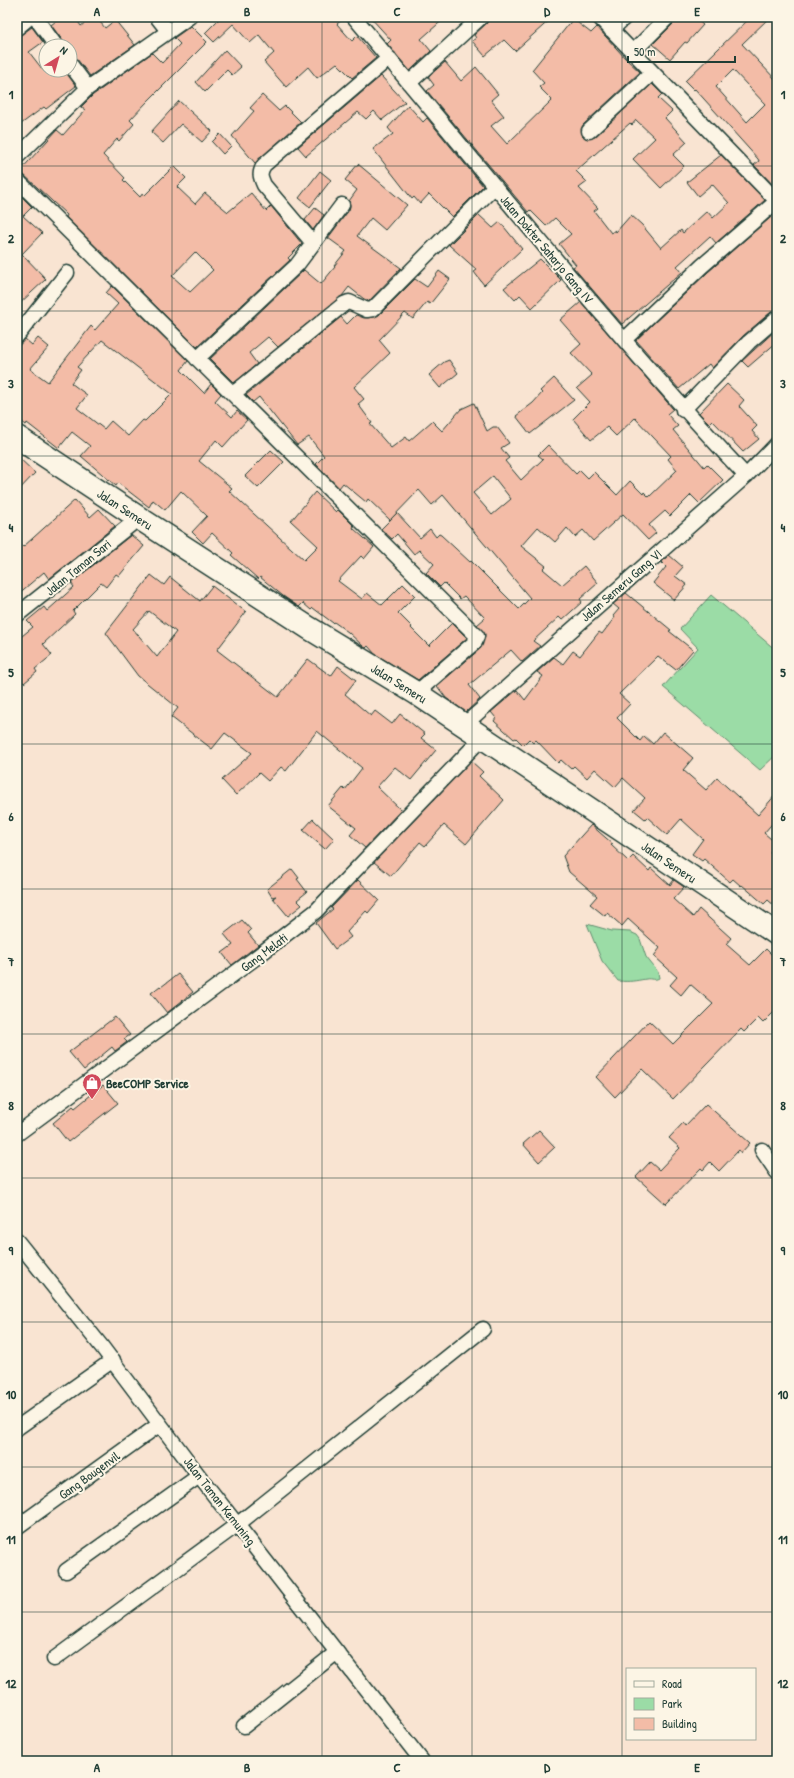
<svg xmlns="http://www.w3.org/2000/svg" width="794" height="1778" viewBox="0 0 794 1778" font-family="'Patrick Hand',sans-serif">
  <rect width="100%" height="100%" fill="#f9e4d2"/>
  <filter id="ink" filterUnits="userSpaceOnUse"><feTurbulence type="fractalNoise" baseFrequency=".025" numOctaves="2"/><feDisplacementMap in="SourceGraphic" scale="8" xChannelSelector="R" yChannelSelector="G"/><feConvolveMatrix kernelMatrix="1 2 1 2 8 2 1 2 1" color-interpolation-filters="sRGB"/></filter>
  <g filter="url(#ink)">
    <!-- green -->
    <path fill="#9bdca6" stroke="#5d8c6d" d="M711 595 777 651V754L760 770 663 687 698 648 680 629Z
      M587 924 612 931 630 932 637 935 640 939 646 957 658 972 659 978C654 981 651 978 646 979 634 981 631 982 618 981L602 961Z"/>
    <!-- building -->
    <path fill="#f3bca7" stroke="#1f3d34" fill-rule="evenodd" d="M61 17H75L81 26 92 17H96L105 28 115 20 135 45 90 76 77 59 70 55V46H64L63 41 51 25Z
      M221 17H345L337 24 352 41 357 36 376 58 352 78 337 63 317 78 308 67 286 87 264 62 274 53 259 35 250 43 233 24 214 42 205 33Z
      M370 17H446L421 39 431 51 410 71 387 44 391 40Z
      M489 17H553L515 51 504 40 485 56 472 41 476 38 474 35 487 23Z
      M676 17H694L703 25 687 43 685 42 670 59 653 44 674 23Z
      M751 17H770L742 44 777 81V189L754 165 759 161 758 159 695 89 694 90 685 81ZM733 70 765 104 747 122 716 87Z
      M573 19 591 33 597 27 626 59 640 72 583 125 581 129 583 136 587 139 595 137 652 84 662 94 658 98 672 111 665 118 687 142 673 155 684 166 661 188 633 159 655 138 636 120 632 125 630 123 576 171 587 182 579 188 598 208 594 211 611 233 615 230 616 232 631 215 642 225 661 248 681 230 683 233 707 211 713 218 729 203 712 184 698 196 687 182 721 155 765 200 716 243 710 236 677 266 682 272 622 324 573 267 576 265 559 244 571 234 555 218 546 226 530 210 528 212 427 91 434 85 428 77 445 62 461 81 476 67 498 94 491 100 504 116 491 126 507 144 552 100 539 87 544 83 532 70Z
      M191 26 207 42 147 102 130 120 134 124 119 141 117 139 103 155 125 178 123 180 140 197 143 193 145 195 174 166 186 178 177 187 195 204 205 193 228 212 251 193 266 211 271 206 302 244 288 258 290 260 197 347 66 217 67 215 23 174 19 172 57 130 63 135 85 110 81 107 93 95 152 53 162 63 180 44 174 38ZM195 252 213 270 190 292 172 276Z
      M32 27 43 42 29 52 43 70H64L76 86 46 109 44 107 17 127V36L22 34Z
      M225 50 241 67 232 75 227 70 205 92 196 82Z
      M381 76 405 102 382 120 374 111 366 119 358 112 306 156 298 147Z
      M262 95 279 111 285 106 301 122 255 163 232 136 254 111 250 108Z
      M179 101 212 131 202 142 181 124 163 143 151 132Z
      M408 105 423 122 427 118 483 186 452 217 429 194 420 204 414 197 412 199 373 149 393 134 388 128Z
      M220 134 231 146 223 154 212 142Z
      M358 164 407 205 385 230 371 218 357 236 401 268 369 301 364 299 349 287 342 296 278 347 268 337 249 353 257 364 234 383 210 359 304 270 321 284 335 267 334 266 346 251 328 238 349 210 350 206 349 201 357 190 345 180Z
      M320 171 331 180 310 207 299 198Z
      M17 192 32 207 23 216 42 233 22 254 46 279 17 306Z
      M315 208 324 215 313 230 305 220Z
      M777 212V310L771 312 743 336 712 368 709 364 679 389 636 340 708 272Z
      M479 215 493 228 500 222 522 249 484 285 474 272 477 270 449 245Z
      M540 259 561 280 532 308 520 295 515 300 504 288Z
      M439 271 450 279 430 304 427 302 413 319 405 313 379 340 390 353 354 387 364 399 358 404 372 423 370 424 391 448 406 437 409 441 432 421 442 431 461 409 474 403 487 431 493 427H497L509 443 501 448 509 458 505 461 521 480 543 459 538 455 548 445 576 474 580 470 588 478 594 472 617 495 630 481 643 494 644 492 649 497 677 470 668 459 671 456 635 418 616 436 607 427 591 440 573 419 590 402 577 388 592 375 571 353 581 344 560 320 581 302 673 409 667 414 678 426 673 430 704 467 707 464 723 480 699 503 691 495 670 516 665 511 649 525 656 533 648 540 623 514 593 541 583 530 575 537 567 528 555 542 538 527 521 546 546 566 543 569 562 585 584 566 598 583 580 599 582 602 562 620 559 617 533 641 540 646 522 662 511 650 469 685 480 699 466 712 446 698 437 686 481 648 485 634 477 625 485 618 464 596 460 599 444 583 440 587 426 573 434 564 419 550 414 554 397 534 392 539 381 529 397 513 420 538 430 529 436 537 439 534 441 535 470 562 471 561 519 609 530 598 443 495 432 505 419 490 390 520 368 499 366 502 343 483 339 488 316 464 324 456 309 437 297 445 259 397 253 402 246 395 341 317 347 324 356 315 364 318 375 317 379 315 415 279 427 287ZM493 476 511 499 492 515 473 493Z
      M112 286 188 361 181 370 204 393 211 384 221 394 215 401 232 417 237 411 247 420 223 447 216 440 199 461 232 488 229 491 304 560 318 546 291 521 315 492 336 512 338 510 354 526 353 528 374 547 364 559 361 556 338 581 362 599 367 593 382 605 403 584 415 596 398 613 412 627 411 628 429 646 452 623 467 638 418 680 375 654 368 646 366 648 364 647 348 632 334 622 333 623 313 608 311 610 303 603 299 607 283 596 260 577 258 579 231 555 233 553 212 533 203 543 192 532 207 516 181 491 165 510 153 500 149 507 118 483 116 486 81 456 90 446 72 432 59 448 27 423 26 425 17 418V348L25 339 32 345 38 338 49 347 30 369 48 382 91 326 95 330 118 304 106 293ZM102 340 172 394 145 421 143 420 128 436 111 421 104 429 77 408 87 395 71 383 81 370 77 367Z
      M777 329V342L748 367 742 361Z
      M449 360 458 373 440 388 429 375 444 362Z
      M554 378 574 400 530 434 516 416 533 403 542 393 540 391Z
      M727 384 744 400 739 406 757 426 752 431 759 439 743 452 712 420 709 423 699 413Z
      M271 450 284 462 258 488 245 476Z
      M17 456 35 473 17 492Z
      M75 500 90 517 99 509 115 526 49 579 44 572 17 595V541L23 547Z
      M131 535 144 546 119 576 116 574 106 587 101 583 73 611 75 614 43 644 52 655 35 669 37 672 24 683 17 676V640L33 627 27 621 44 607 47 611 74 587 71 583Z
      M669 555 683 567 675 576 687 585 674 600 653 583 666 567 661 562Z
      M151 575 164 585 170 577 200 601 212 586 246 612 217 650 278 697 308 659 331 676 338 666 356 680 345 694 371 716 375 711 392 724 400 714 425 734 421 738 436 750 411 780 395 767 377 787 401 810 365 848 350 835 356 828 328 806 343 788 345 790 362 768 317 731 286 771 281 767 268 781 259 773 236 795 222 780 252 753 225 733 212 749 171 717 178 708 138 676 106 633ZM149 611 176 632 157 657 133 629Z
      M626 593 671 630 669 631 693 650 676 670 658 656 619 694 630 704 617 718 640 741 644 736 653 744 663 732 693 758 683 770 706 790 717 778 758 815 777 793V818L764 833 777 844 770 853 777 859V908L768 900 764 904 742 885 741 886 733 879 730 882 704 859 702 861 692 854 703 839 681 819 667 835 647 817 645 819 634 810 645 798 623 778 615 787 595 769 587 778 574 766 571 769 561 760 558 763 536 740 533 743 529 739 523 745 516 738 514 739 494 721 496 718 491 712 517 690 525 700 543 676 537 672 554 657 563 664 573 651 580 656 599 632 602 634 615 617 613 616 619 609 613 604Z
      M471 761 483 772 479 776 504 800 466 844 444 825 425 846 420 842 391 876 374 862Z
      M313 819 334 839 325 849 303 830Z
      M591 825 613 844 611 845 628 861 633 856 649 871 651 868 670 885 674 880 684 887 673 899 693 917 699 909 731 938 726 944 750 965 766 949 777 960V1009L763 1023 758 1018 744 1032 741 1029 673 1099 642 1069 615 1097 596 1077 649 1021 673 1044 713 1004 690 984 681 995 670 985 677 977 654 956 660 948 628 919 622 926 607 913 605 916 590 904 597 896 569 872 563 856Z
      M292 869 299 878 297 879 307 892 297 900 302 905 288 916 273 898 276 896 272 897 267 889Z
      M358 880 379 900 368 913 366 911 347 932 351 937 335 949 316 923 333 909 331 908Z
      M242 920 251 930 248 933 258 945 232 965 222 953 233 945 224 934Z
      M178 974 193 992 167 1013 151 993 160 986 161 987Z
      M115 1017 130 1035 124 1039 127 1042 115 1051 112 1047 84 1070 69 1052Z
      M103 1085 118 1103 68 1142 53 1123 73 1106 75 1108Z
      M706 1104 750 1143 741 1153 739 1150 719 1171 710 1162 703 1170 701 1168 666 1204 636 1177 650 1162 659 1170 680 1148 669 1138 683 1123 685 1126Z
      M539 1130 555 1147 539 1162 523 1144Z"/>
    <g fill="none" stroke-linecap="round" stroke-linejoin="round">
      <!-- street casing -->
      <g stroke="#1f3d34" stroke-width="17">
        <path id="street" d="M35 17 56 46
          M157 17 168 31
          M354 17C484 171 608 329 746 476
          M599 17 777 201
          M17 28 30 17
          M611 30 625 17
          M632 53 668 17
          M70 64 88 88
          M409 83 481 17
          M589 131 652 73
          M17 157 88 88 189 17
          M17 180 477 636 475 642 416 693
          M313 243 264 185C260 176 259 173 264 165L389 58
          M17 336 67 273
          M624 340 702 266 777 201
          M197 359 297 265 342 205
          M233 394 344 304 349 302 367 310 373 309 495 186
          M683 410 749 342 777 318
          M17 615 139 518
          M464 725 746 476 777 444
          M17 1134 254 959 316 911 482 738
          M762 1150 777 1172
          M17 1241 102 1347 199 1476 422 1761
          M17 1428 113 1360
          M17 1527 160 1424
          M66 1571 199 1476
          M54 1659 238 1524 483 1329
          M244 1726 337 1652"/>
      </g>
      <!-- highway casing -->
      <g stroke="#1f3d34" stroke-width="25">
        <path id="highway" d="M17 437 139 518 309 628 416 693 777 934"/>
      </g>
      <!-- street -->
      <use href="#street" stroke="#fcf5e5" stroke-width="14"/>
      <!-- highway -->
      <use href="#highway" stroke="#fcf5e5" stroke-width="22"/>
    </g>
  </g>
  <!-- grid -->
  <path fill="none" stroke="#1f3d34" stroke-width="1" stroke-opacity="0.55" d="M172 17V1761M322 17V1761M472 17V1761M622 17V1761M17 166H777M17 311H777M17 456H777M17 600H777M17 744H777M17 889H777M17 1034H777M17 1178H777M17 1322H777M17 1467H777M17 1612H777"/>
  <!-- icons -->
  <defs>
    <g id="shop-pin" transform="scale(1)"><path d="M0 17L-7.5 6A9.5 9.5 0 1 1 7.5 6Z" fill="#d1495b" stroke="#fcf5e5"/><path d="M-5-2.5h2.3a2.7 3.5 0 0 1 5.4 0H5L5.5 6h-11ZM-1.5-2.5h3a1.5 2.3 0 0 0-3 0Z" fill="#fff"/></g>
  </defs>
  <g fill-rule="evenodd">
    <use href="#shop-pin" x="92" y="1083"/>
  </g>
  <g text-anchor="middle" stroke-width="4" stroke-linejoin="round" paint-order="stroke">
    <!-- street labels -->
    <g font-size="13" fill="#1f3d34" stroke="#fcf5e5">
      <text transform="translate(547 249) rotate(50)" y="5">Jalan Dokter Saharjo Gang IV</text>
      <text transform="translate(125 509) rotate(33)" y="5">Jalan Semeru</text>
      <text transform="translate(78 567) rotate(-39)" y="5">Jalan Taman Sari</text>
      <text transform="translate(621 585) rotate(-41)" y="5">Jalan Semeru Gang VI</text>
      <text transform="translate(399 683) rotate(32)" y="5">Jalan Semeru</text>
      <text transform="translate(669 862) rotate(34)" y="5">Jalan Semeru</text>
      <text transform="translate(264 952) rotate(-37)" y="5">Gang Melati</text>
      <text transform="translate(89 1475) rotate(-36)" y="5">Gang Bougenvil</text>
      <text transform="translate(220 1501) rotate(52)" y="5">Jalan Taman Kemuning</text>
    </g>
    <!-- poi labels -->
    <g font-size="13" font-weight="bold" fill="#1f3d34" stroke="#fcf5e5" text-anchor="start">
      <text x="106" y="1088">BeeCOMP Service</text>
    </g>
  </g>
  <!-- margin -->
  <rect width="794" height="1778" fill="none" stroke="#fcf5e5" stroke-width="44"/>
  <!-- legend -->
  <rect x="626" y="1668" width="130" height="72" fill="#fcf5e5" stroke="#a4ab9e"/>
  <rect x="634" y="1681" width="20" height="6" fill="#fcf5e5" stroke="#a4ab9e"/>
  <text x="662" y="1688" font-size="12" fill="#1f3d34">Road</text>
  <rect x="634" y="1698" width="20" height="12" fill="#9bdca6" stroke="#a4ab9e"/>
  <text x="662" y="1708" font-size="12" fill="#1f3d34">Park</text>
  <rect x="634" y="1718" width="20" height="12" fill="#f3bca7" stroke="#a4ab9e"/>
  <text x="662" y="1728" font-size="12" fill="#1f3d34">Building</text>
  <!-- north arrow -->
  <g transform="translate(58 58) rotate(37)"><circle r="19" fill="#fcf5e5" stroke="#a4ab9e"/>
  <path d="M0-3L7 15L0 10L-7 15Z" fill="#d1495b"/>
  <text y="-6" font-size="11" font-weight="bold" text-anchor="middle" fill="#1f3d34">N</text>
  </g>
  <!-- scale -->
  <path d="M628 56v6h107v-6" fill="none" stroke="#1f3d34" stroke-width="2"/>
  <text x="634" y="56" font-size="12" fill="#1f3d34" stroke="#fcf5e5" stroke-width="3" paint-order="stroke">50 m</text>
  <rect x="22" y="22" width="750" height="1734" fill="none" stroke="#1f3d34" stroke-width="1.5"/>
  <g font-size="13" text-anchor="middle" font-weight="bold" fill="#1f3d34">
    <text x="97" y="16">A</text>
    <text x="247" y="16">B</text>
    <text x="397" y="16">C</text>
    <text x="547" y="16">D</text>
    <text x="697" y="16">E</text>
    <text x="11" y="99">1</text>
    <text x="783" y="99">1</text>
    <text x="11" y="243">2</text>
    <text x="783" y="243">2</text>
    <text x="11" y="388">3</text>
    <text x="783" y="388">3</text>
    <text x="11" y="532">4</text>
    <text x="783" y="532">4</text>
    <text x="11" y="677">5</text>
    <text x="783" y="677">5</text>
    <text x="11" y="821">6</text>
    <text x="783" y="821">6</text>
    <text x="11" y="966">7</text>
    <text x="783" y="966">7</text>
    <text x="11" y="1110">8</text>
    <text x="783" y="1110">8</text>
    <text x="11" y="1255">9</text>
    <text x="783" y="1255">9</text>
    <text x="11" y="1399">10</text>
    <text x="783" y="1399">10</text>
    <text x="11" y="1544">11</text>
    <text x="783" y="1544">11</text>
    <text x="11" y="1688">12</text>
    <text x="783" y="1688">12</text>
    <text x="97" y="1772">A</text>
    <text x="247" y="1772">B</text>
    <text x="397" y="1772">C</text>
    <text x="547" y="1772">D</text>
    <text x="697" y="1772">E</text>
  </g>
</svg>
